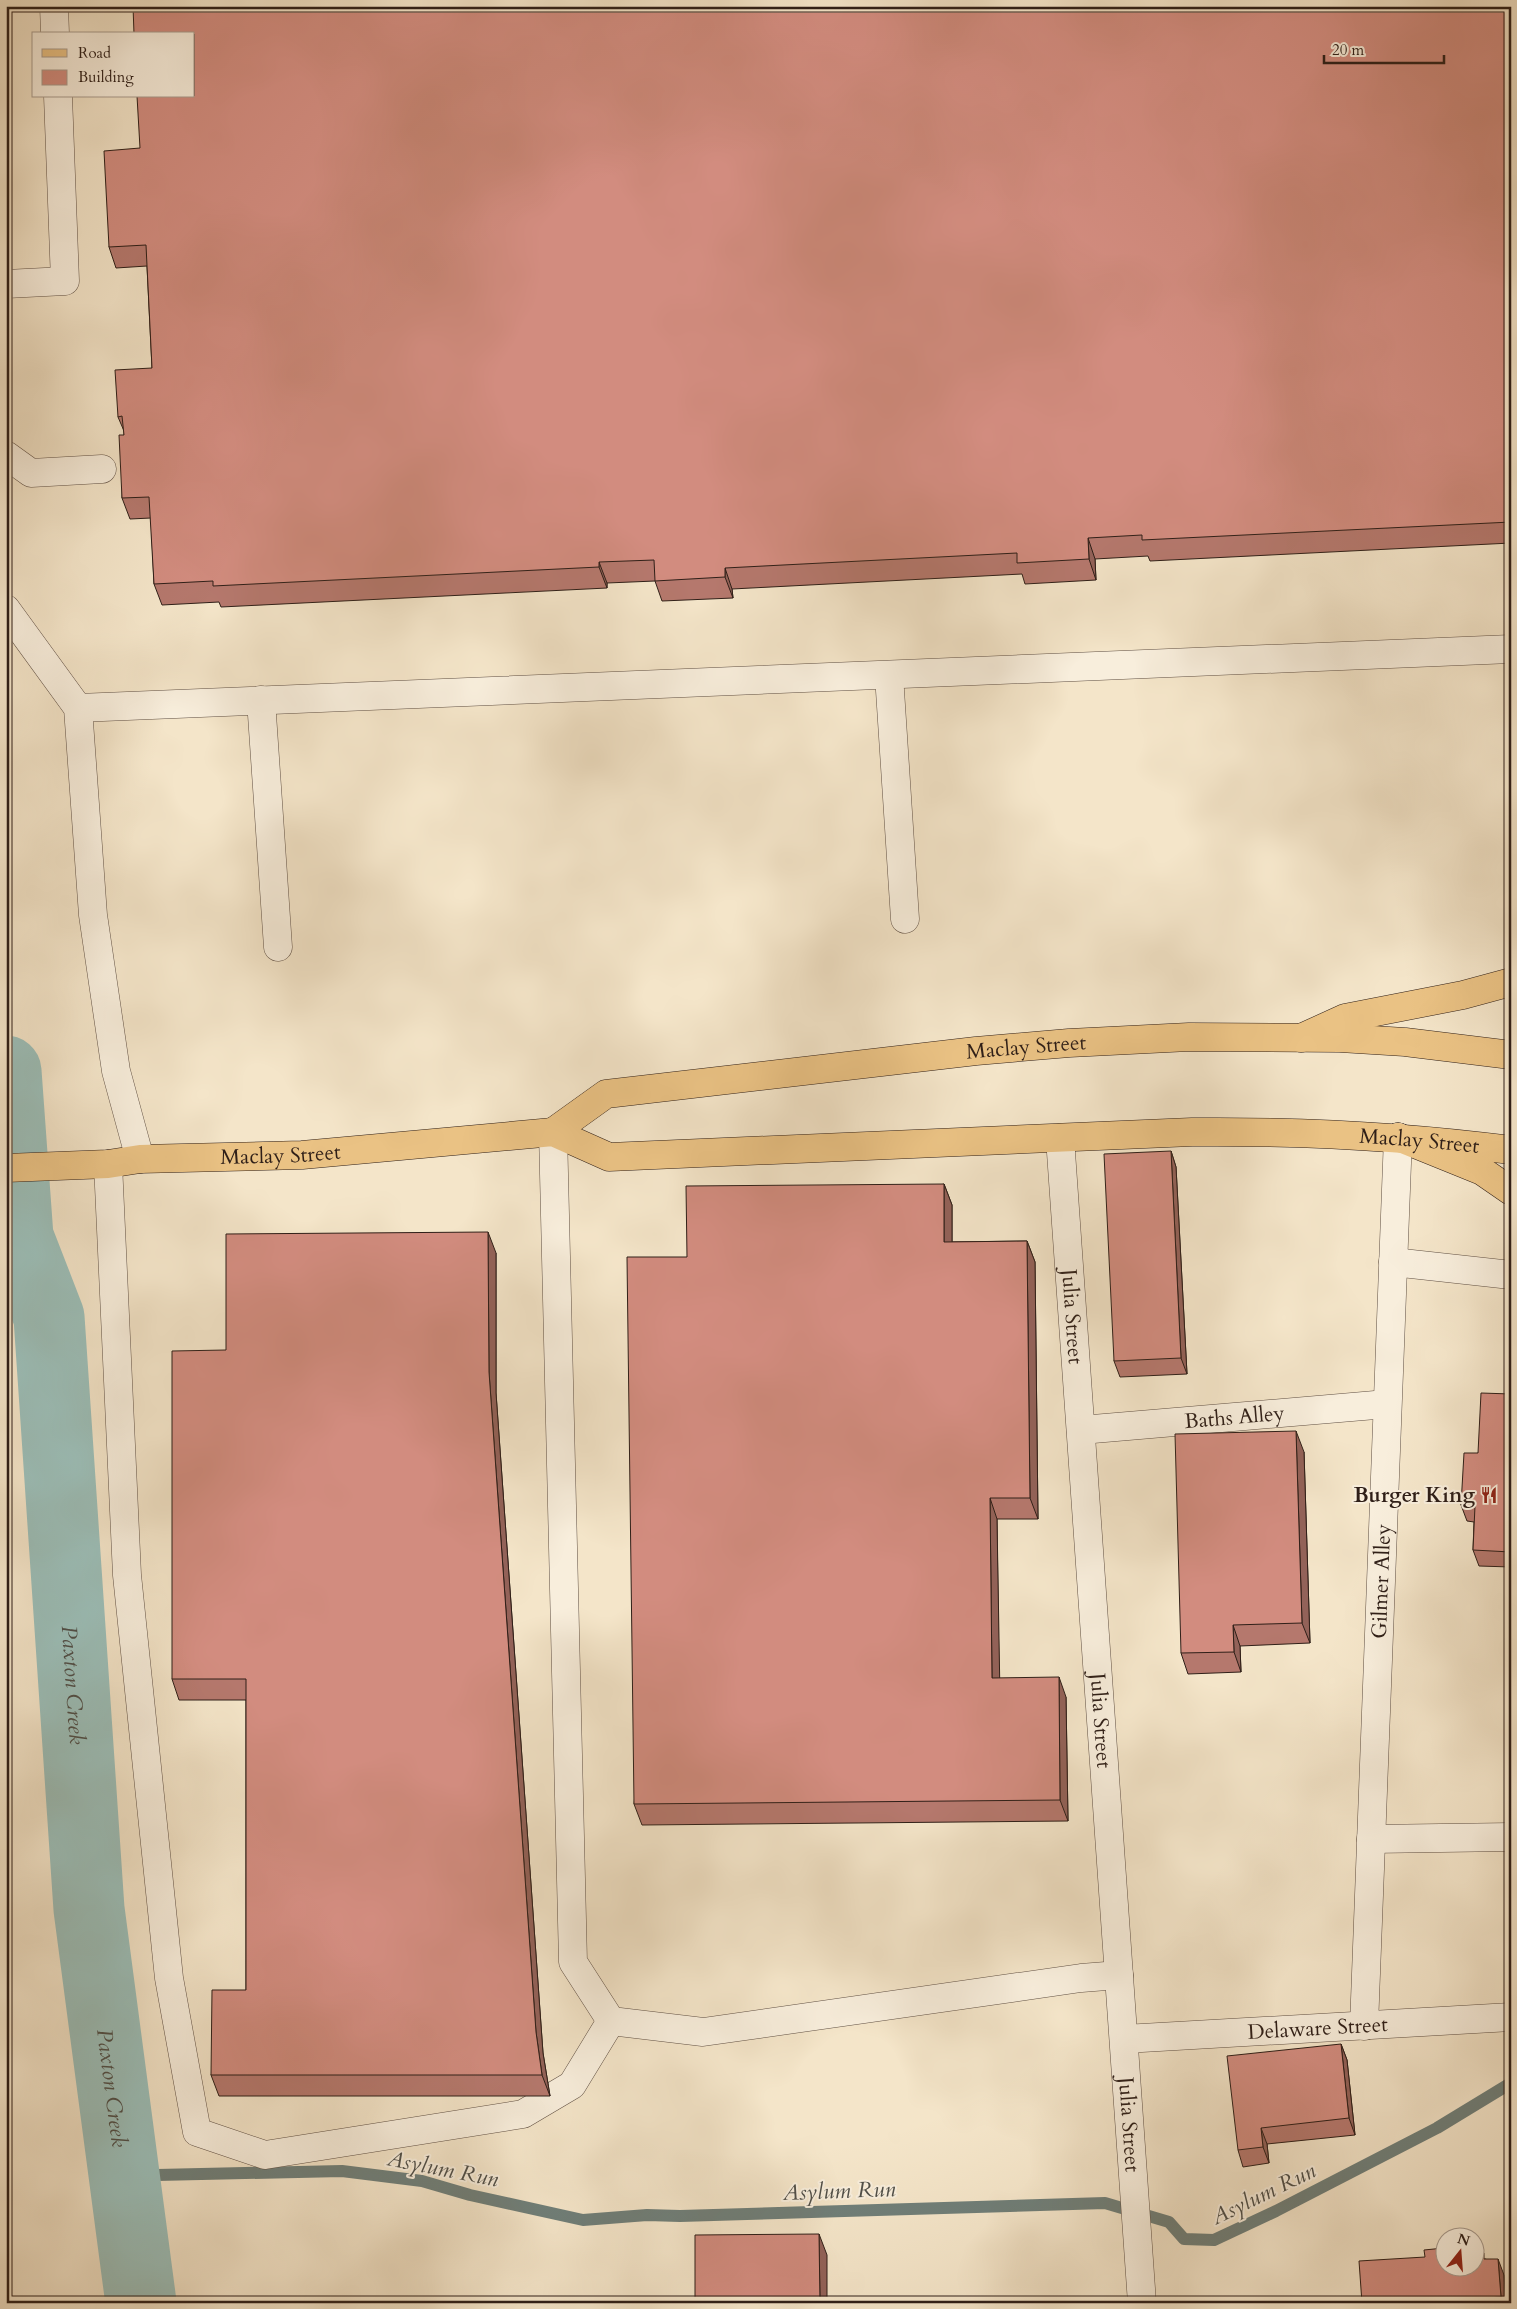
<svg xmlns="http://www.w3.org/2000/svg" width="1517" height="2309" viewBox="0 0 1517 2309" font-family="Cardo,serif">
  <rect width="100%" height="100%" fill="#f4e5c9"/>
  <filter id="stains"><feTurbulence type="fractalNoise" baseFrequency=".004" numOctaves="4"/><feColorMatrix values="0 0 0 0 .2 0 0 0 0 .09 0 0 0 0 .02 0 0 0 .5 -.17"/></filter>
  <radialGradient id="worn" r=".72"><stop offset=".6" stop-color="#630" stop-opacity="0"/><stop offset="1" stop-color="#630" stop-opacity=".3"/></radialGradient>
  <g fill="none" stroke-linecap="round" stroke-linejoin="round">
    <!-- stream -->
    <path stroke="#707f79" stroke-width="12" d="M124 2179 157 2175 342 2171 422 2181 470 2195 583 2220 647 2215 680 2216 1105 2203 1169 2222 1184 2239 1214 2240 1276 2211 1437 2128 1511 2083"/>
    <!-- river -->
    <path stroke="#9cbfb9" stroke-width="71" id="s1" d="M6 1071 18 1237 49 1317 89 1909 141 2303"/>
    <!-- minor casing -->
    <g stroke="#605044" stroke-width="29">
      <g id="minor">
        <path d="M54 6 55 34"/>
        <path d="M6 284 65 281 58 96"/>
        <path d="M6 455 31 473 102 469"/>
        <path d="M6 609 78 708 93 915 116 1071 140 1159"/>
        <path d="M889 675 905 919"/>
        <path d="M261 700 278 947"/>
        <path d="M78 708 1511 649"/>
        <path d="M553 1132 573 1962 611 2021 703 2032 1081 1978 1119 1975"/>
        <path id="s2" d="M1060 1138 1142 2303"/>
        <path d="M108 1164 127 1575 169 1978 197 2132 265 2155 523 2114 572 2085 611 2021"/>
        <path d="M1393 1262 1511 1275"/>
        <path id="s3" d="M1081 1430 1387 1404"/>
        <path d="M1371 1839 1511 1837"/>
        <path id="s4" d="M1364 2026 1398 1137"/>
        <path id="s5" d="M1124 2039 1511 2017"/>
      </g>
    </g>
    <!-- major casing -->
    <g stroke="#2f1f18" stroke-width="29">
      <g id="major">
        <path id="s6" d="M553 1132 606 1094 976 1051 1069 1043 1189 1037 1340 1038 1405 1042 1511 1055"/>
        <path id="s7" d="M6 1168 108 1164 140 1159 302 1155 553 1132 609 1157 1192 1132C1300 1131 1404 1136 1511 1150"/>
      </g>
    </g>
    <!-- highway casing -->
    <g stroke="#2f1f18" stroke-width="29">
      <path id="highway" d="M1301 1038 1345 1018 1463 995 1511 982
        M1398 1137 1482 1171 1511 1191"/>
    </g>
    <!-- minor -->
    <use href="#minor" stroke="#f8eedc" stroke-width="28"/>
    <!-- major -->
    <use href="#major" stroke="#eac284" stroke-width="28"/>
    <!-- highway -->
    <use href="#highway" stroke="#eac284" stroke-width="28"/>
  </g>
  <!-- wall -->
  <path fill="#b5786d" stroke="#2f1f18" d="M1511 6V543L1150 561 1148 556 1095 559 1096 580 1025 584 1022 574 732 589 733 598 662 601 655 581 607 583V588L221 607 219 602 162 605 154 584 151 518 130 519 122 498 124 435V431L118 417 152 368 147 266 116 268 109 247 140 148Z
    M1171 1151 1176 1167 1187 1374 1120 1377 1114 1361Z
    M944 1184 952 1205V1242L1027 1241 1035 1262 1038 1519H997L999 1678 1066 1697 1068 1821 642 1825 634 1804 687 1257Z
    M496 1253V1393L543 2053 550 2096H219L211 2075 246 1990V1700H179L172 1679Z
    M1511 1394V1567L1479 1566 1473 1550 1474 1522 1467 1521 1461 1505 1478 1453Z
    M1304 1452 1310 1643 1240 1646 1241 1672 1188 1674 1181 1653Z
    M1341 2044 1347 2060 1355 2135 1267 2144 1269 2163 1243 2167 1238 2150Z
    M1486 2259 1504 2275 1506 2303H1362L1444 2266Z"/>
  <!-- shaded-wall -->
  <path fill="#936259" stroke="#2f1f18" d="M1088 538 1095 559 1096 580 1089 559Z
    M599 562 607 583V588L599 567Z
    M725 568 732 589 733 598 725 577Z
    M1171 1151 1176 1167 1187 1374 1181 1358Z
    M944 1184 952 1205V1263L944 1242Z
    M488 1232 496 1253V1393L543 2053 550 2096 542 2075 536 2032 489 1372Z
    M1027 1241 1035 1262 1038 1519 1030 1498Z
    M1296 1431 1304 1452 1310 1643 1302 1623Z
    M990 1498 997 1519 1000 1698 992 1678Z
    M1233 1625 1240 1646 1241 1672 1234 1652Z
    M1059 1677 1066 1697 1068 1821 1060 1800Z
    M1341 2044 1347 2060 1355 2135 1349 2118Z
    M1261 2128 1267 2144 1269 2163 1263 2147Z
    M819 2234 827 2255V2303H820Z
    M1498 2259 1504 2275 1506 2303H1503L1501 2297Z"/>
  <!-- building -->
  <path fill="#d28c7f" stroke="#2f1f18" d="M133 6H1511V522L1142 540V535L1088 538 1089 559 1017 563V553L725 568V577L655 581 654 560 599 562V567L213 586V581L154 584 149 497 122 498 119 435H124L122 416 118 417 115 370 152 368 146 245 109 247 104 151 140 148 137 96H194V34H134Z
    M1171 1151 1181 1358 1114 1361 1104 1154Z
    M944 1184V1242L1027 1241 1030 1498H990L992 1678 1059 1677 1060 1800 634 1804 627 1257H687L686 1186Z
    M488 1232 489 1372 536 2032 542 2075H211L212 1990H246V1679H172V1351L226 1350V1234Z
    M1481 1393 1511 1394V1552L1473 1550 1475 1506 1461 1505 1464 1453H1478Z
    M1296 1431 1302 1623 1233 1625 1234 1652 1181 1653 1175 1434Z
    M1341 2044 1349 2118 1261 2128 1263 2147 1238 2150 1227 2056Z
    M819 2234 820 2303H695V2235Z
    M1444 2248V2266H1474V2253H1484V2259H1498L1501 2297 1486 2298 1487 2303H1362L1359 2261 1425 2257 1424 2250Z"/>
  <!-- icons -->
  <defs>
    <g id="restaurant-bare" transform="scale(1.35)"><path d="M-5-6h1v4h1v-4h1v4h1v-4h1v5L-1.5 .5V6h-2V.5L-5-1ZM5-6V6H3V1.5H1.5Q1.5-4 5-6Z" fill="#8f2418" stroke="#f8eedc" stroke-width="2.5" paint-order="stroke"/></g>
  </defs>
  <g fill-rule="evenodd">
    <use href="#restaurant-bare" x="1489" y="1495"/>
  </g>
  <g text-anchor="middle" stroke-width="4" stroke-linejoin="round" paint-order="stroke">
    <!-- street labels -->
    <g font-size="21" fill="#2f1f18" stroke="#f8eedc">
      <text dy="7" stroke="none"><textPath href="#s6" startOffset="488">Maclay Street</textPath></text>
      <text dy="7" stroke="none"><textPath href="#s7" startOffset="1421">Maclay Street</textPath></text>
      <text dy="7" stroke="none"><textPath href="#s7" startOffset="275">Maclay Street</textPath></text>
      <text dy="7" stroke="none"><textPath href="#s2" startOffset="179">Julia Street</textPath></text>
      <text dy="7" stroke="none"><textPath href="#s3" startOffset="154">Baths Alley</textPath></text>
      <text dy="7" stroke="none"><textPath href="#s4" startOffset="445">Gilmer Alley</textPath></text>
      <text dy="7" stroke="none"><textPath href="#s2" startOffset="584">Julia Street</textPath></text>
      <text dy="7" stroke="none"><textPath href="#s5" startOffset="194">Delaware Street</textPath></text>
      <text dy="7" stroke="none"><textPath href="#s2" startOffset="989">Julia Street</textPath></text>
    </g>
    <!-- poi labels -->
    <g font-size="21" font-weight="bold" fill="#2f1f18" stroke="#f8eedc" text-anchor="end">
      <text x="1475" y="1502">Burger King</text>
    </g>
    <!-- water labels -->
    <g font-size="22" font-style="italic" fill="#504f48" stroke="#f8eedc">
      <text dy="8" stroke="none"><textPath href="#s1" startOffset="621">Paxton Creek</textPath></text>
      <text dy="8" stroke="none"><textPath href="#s1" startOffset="1026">Paxton Creek</textPath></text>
      <text transform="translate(443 2168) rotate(11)" y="8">Asylum Run</text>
      <text transform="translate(839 2190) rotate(-2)" y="8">Asylum Run</text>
      <text transform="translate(1263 2193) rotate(-26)" y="8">Asylum Run</text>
    </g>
  </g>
  <!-- margin -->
  <rect width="1517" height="2309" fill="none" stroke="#f4e5c9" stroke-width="25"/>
  <rect x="8" y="8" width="1502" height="2294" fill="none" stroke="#2f1f18" stroke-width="2.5"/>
  <rect x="12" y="12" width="1492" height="2284" fill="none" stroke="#2f1f18"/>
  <!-- legend -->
  <rect x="32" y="32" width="162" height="65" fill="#f8eedc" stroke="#a89b8e"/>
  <rect x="42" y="49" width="25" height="8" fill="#eac284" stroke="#a89b8e"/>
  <text x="78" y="58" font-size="15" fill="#2f1f18">Road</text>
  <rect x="42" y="70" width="25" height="15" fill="#d28c7f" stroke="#a89b8e"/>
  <text x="78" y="82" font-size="15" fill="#2f1f18">Building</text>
  <!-- north arrow -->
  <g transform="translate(1460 2252) rotate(17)"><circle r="24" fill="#f8eedc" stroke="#a89b8e"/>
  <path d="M0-4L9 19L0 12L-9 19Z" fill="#8f2418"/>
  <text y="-8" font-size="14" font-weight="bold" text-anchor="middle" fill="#2f1f18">N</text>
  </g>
  <!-- scale -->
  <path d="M1324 55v8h120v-8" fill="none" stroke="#2f1f18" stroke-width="2.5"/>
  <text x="1332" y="55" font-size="15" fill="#2f1f18" stroke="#f8eedc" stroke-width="4" paint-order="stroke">20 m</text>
  <rect width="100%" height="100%" filter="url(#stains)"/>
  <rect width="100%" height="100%" fill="url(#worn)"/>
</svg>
